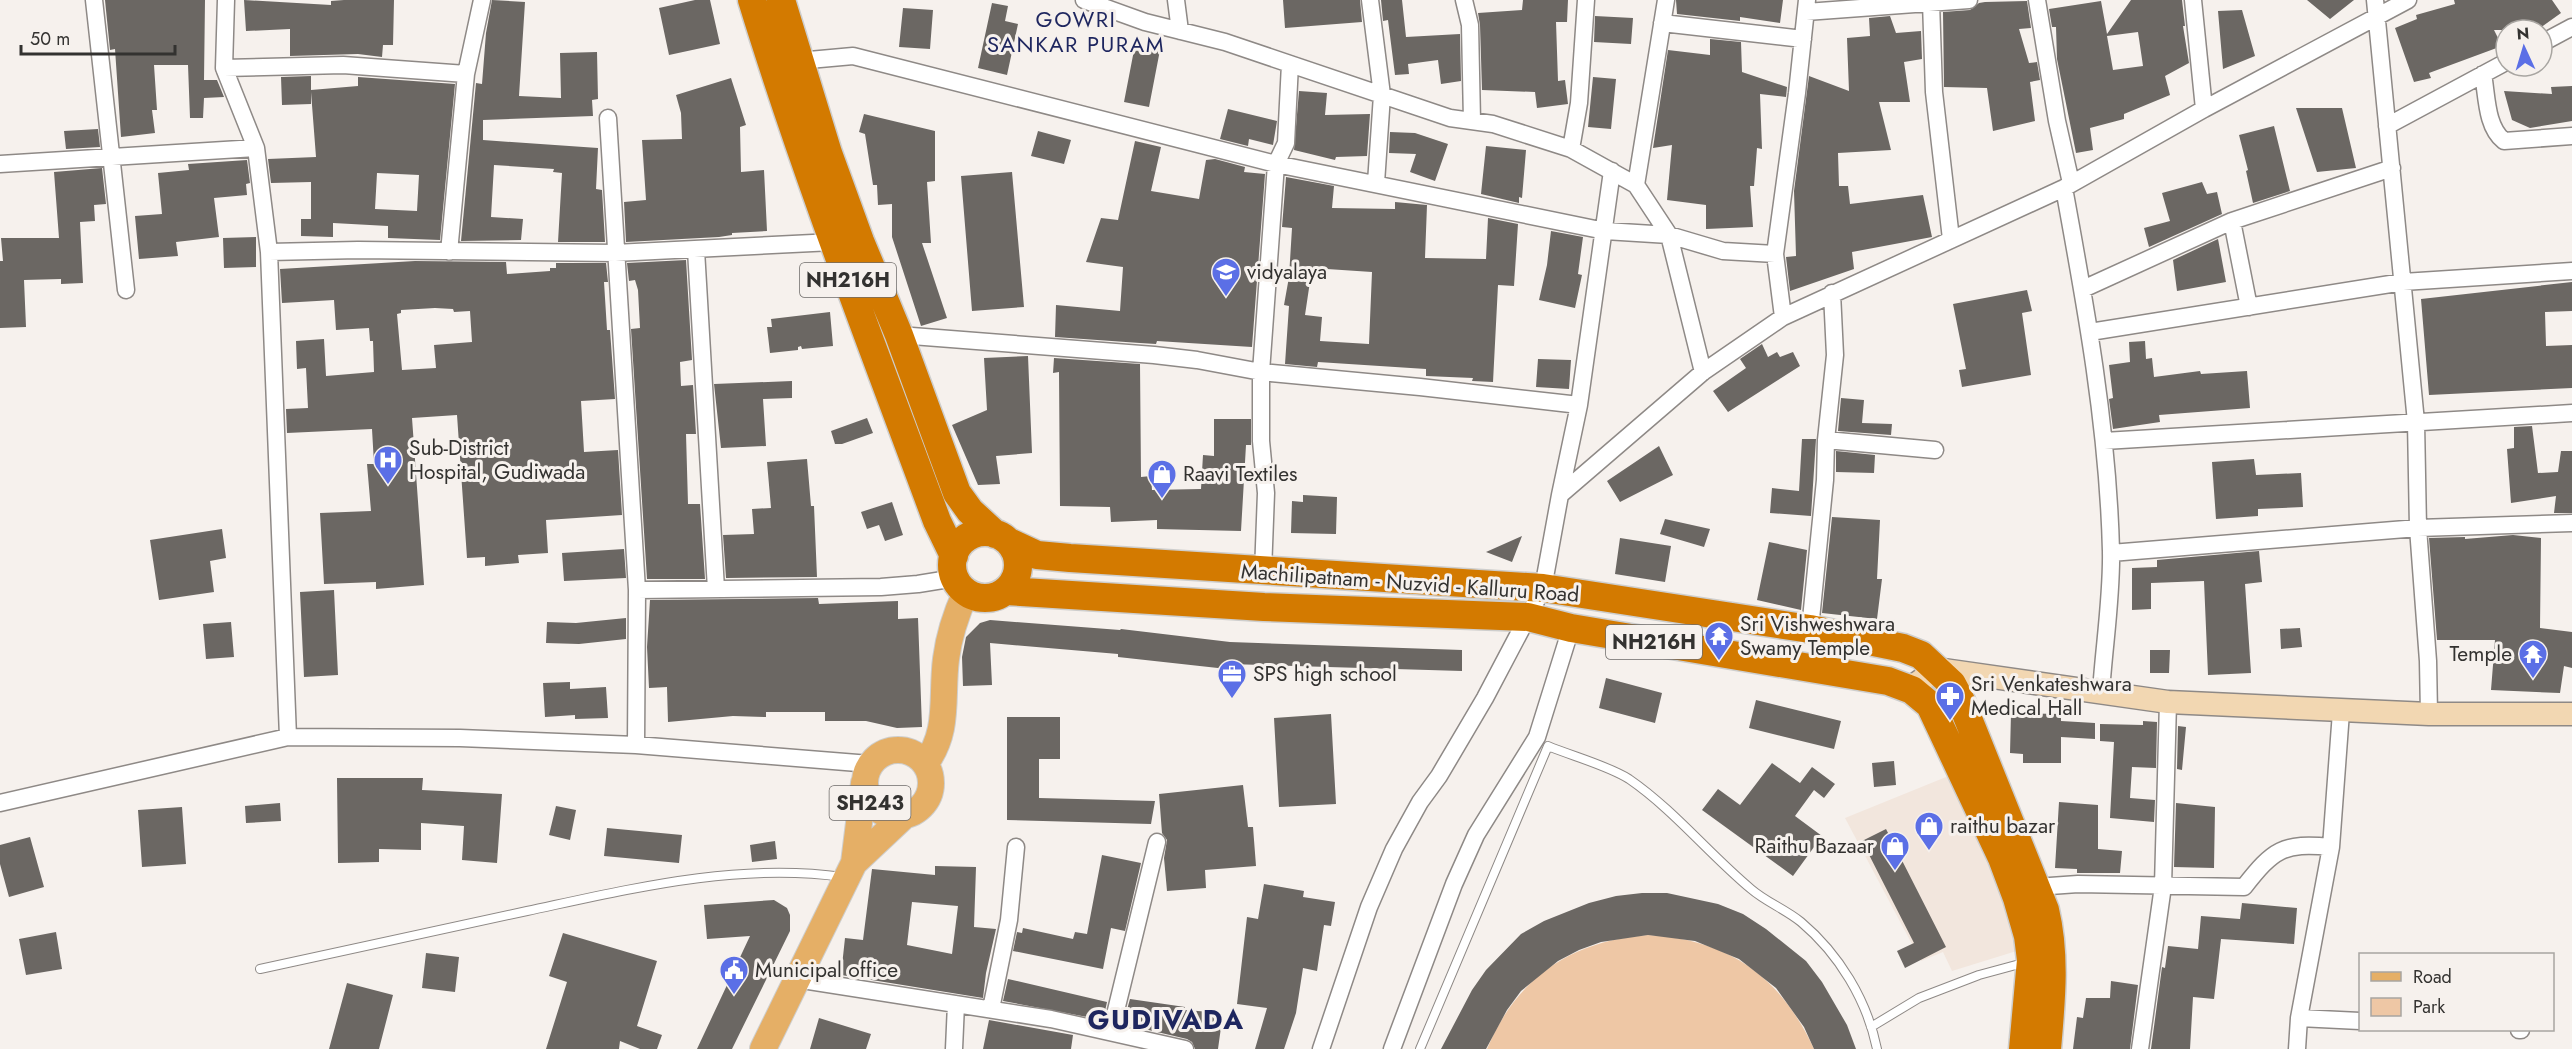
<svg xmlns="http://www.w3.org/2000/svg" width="2572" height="1049" viewBox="0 0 2572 1049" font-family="Jost,sans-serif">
  <rect width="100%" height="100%" fill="#f6f1ed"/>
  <!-- built -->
  <path fill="#f2e6dd" d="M1951 775 1975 808 2023 949 1952 971 1943 952 1921 961 1845 818Z"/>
  <!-- green -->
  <path fill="#eec7a5" d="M1648 935C1728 939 1781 977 1814 1049H1487C1517 977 1571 941 1648 935Z"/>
  <!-- building -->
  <path fill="#6b6763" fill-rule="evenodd" d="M105 0H205L204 80H217L224 97 204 98 203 118H190L188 65H154L157 110H152L155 133 121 137 115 49 110 50Z
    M244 0 331 5V1L344 0H394L393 45H383L382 57 358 54 290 56V29L246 31Z
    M492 0 525 2 519 96 561 98 560 53 597 52 598 99 592 100 593 116 483 120V140L598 148 596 189 602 190 605 242H558L562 173 553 172 554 169 494 165 491 217 523 219 521 240 461 241 476 83 482 84 486 33Z
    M695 0H710L720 44 669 55 659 8Z
    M1283 0H1360L1362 22 1285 28Z
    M1381 0H1402L1406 37 1460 34 1461 81 1441 84 1438 60 1408 64 1409 74 1395 75 1388 20 1383 21Z
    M1523 0H1568L1567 22H1556L1558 81 1565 80 1568 104 1537 108 1535 92 1482 90 1480 25 1478 13 1522 10Z
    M1676 0H1783L1780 23 1740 17V21L1677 14Z
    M2131 0H2182L2185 26H2183L2189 63 2165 76 2170 95 2124 114V119L2090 128 2093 150 2076 153 2057 59 2056 27H2052L2049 9 2101 1 2107 34ZM2138 32 2143 66 2113 70 2107 36Z
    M2307 0H2354L2330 19Z
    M2454 0H2552L2561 13 2537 30H2494L2502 46 2429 73 2431 78 2414 82 2395 28 2417 19 2416 15 2455 4Z
    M2027 1 2031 28 2019 29 2029 63 2037 62 2040 80 2030 82 2035 121 1993 131 1987 88 1944 87 1943 12 1970 10 1979 3 1985 2Z
    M992 3 1008 6 1005 21 1018 24 1007 75 978 68Z
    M903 8 933 10 930 49 899 47Z
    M2242 10 2255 56 2223 69 2218 11Z
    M1595 16 1633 18 1631 44 1594 42Z
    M1890 16 1896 33 1921 31 1922 59 1904 62 1910 102H1879L1891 150 1838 153 1839 186H1848L1850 204 1923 195 1932 237 1852 252 1854 269 1790 291 1786 257 1796 256 1794 191 1809 76 1849 91 1847 38 1870 36 1869 18Z
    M1710 39 1741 42 1742 72 1787 87 1786 97 1760 94 1762 149 1757 148 1754 186H1750L1753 227 1706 229V205L1667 200 1672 145 1653 148 1668 50 1710 55Z
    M1135 45 1160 50 1149 107 1124 102Z
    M311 76V90L358 86V77L455 84 440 240 388 238V226L333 223V237L301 236V219H311V182L271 183 268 159 316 157 311 92V104L282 105 281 77ZM377 173 419 175 417 211 375 209Z
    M1593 77 1616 79 1611 129 1588 127Z
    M731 78 746 125 740 127 741 172 764 170 767 231 732 233V235L719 237 626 242 624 202 646 200 642 140 682 139 681 113 676 95Z
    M2572 86V121L2530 128 2512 120 2504 91 2552 94 2551 87Z
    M1299 91 1327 93 1325 115 1370 114 1367 156 1336 157 1335 160 1294 150Z
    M2296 108H2342L2356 168 2317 172Z
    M1228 109 1277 121 1273 145 1249 139 1248 146 1220 139Z
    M864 114 935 131V181L927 182 931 243H922L947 318 921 326 892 237V204L878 205 877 185H873L865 134 859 132Z
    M2274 126 2290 191 2253 203 2246 171 2248 170 2239 135Z
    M98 129 100 147 66 149 64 131Z
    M1038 131 1071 140 1064 164 1031 156Z
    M1390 132 1415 133 1448 144 1435 181 1410 172 1416 154 1389 153Z
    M1135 141 1161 147 1151 191 1199 199 1206 160 1215 159 1245 167 1244 172 1265 174 1252 347 1157 341 1156 344 1140 343 1055 337 1056 305 1120 311 1123 267 1086 262 1101 218 1118 220Z
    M1486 146 1526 150 1522 198 1519 197V203L1481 194Z
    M247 160 250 183 246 184 247 195 214 198 219 237 176 242 178 256 139 259 135 216 162 214 158 173 189 170 188 164Z
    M102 168 106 204 94 205 95 221 80 222 83 283 61 284V279L24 280 26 327 0 328V261H3L1 238H59L54 172Z
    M1012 172 1024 307 972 311 961 176Z
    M1286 177 1334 186 1332 208 1395 209V202L1427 205 1425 258 1486 259 1488 218 1518 224 1514 286 1498 285 1493 382 1472 381 1473 378 1426 376V369L1318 362 1317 367 1285 364 1289 306 1284 305 1289 277 1292 228 1282 227ZM1312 268 1372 272 1369 344 1320 341 1322 317 1305 315Z
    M2202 182 2207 194 2217 192 2222 214 2149 247 2144 228 2170 221 2162 193Z
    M1551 231 1583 237 1578 274 1582 275 1575 308 1539 300 1547 265Z
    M256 237V267L224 268 223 238Z
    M2218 239 2226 282 2177 291 2173 260Z
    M686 260 692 360 680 362 681 386 693 385 696 434H686L688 504H700L705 579H647L631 329 640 328 638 290 635 280 629 281 627 263Z
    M415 261 506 262 507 274 550 271V268H556V263H606L608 282H604L607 330H610L615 399 581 401 584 452 618 450 622 515 546 520 548 553 518 555 519 563 485 566V557L467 558 457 415 412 418 424 585 376 589V582L324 584 320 513 371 511 367 464H374L372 429 287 433 286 409 308 408 306 368 297 369 296 341 324 339 326 376 374 372 373 341H370L369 328 336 330 334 300 282 303 280 269ZM435 308 453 309 454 312 470 311 472 342 434 345 436 368 402 370 397 314 401 313V310Z
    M2572 282V311L2545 312 2546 346 2572 345V388L2429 395 2421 299Z
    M2027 290 2032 311 2022 313 2031 375 1962 387 1959 370 1966 369 1953 304Z
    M830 312 833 346 802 349 801 346 798 347V350L770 353 767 327H772L771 319Z
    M2145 341 2146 359 2152 358 2154 377 2200 371 2201 374 2247 371 2250 408 2159 415 2160 422 2113 429 2109 399 2113 398 2109 365 2130 362 2129 342Z
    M1762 344 1768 357 1777 352 1780 357 1793 352 1800 366 1728 412 1713 391 1746 368 1740 359Z
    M1028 356 1032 453 996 456 1000 484 978 485 952 425 987 410 984 358Z
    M1054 358 1140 364 1141 477 1151 476 1152 490 1201 489 1203 455 1214 456V419H1251V445H1246L1241 531 1157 529V520L1111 522 1110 507 1060 506 1059 372 1053 373Z
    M1538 359 1571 360 1569 389 1536 387Z
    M792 381V398L763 399 766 446 721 448 714 384Z
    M1841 398 1864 400 1862 423 1892 424 1891 435 1838 431Z
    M867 418 873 433 842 444H835L831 431Z
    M2532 426 2538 473 2558 472 2561 451H2572V513H2554L2556 496 2511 503 2507 449 2514 448V427Z
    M1802 439H1816L1811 516 1770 513 1772 488 1799 491Z
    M1659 446 1673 475 1620 502 1607 481Z
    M1836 451 1875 455 1874 473 1836 472Z
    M807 459 811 506H814L817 577 726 578 723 535 754 534 752 509 771 508 767 462Z
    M2254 459 2256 475 2301 473 2303 507 2258 509V516L2216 519 2212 462Z
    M1303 495 1337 497 1336 534 1291 533 1292 501 1303 502Z
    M892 502 903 535 885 541 879 525 867 529 861 512Z
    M1832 517 1880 520 1877 579H1882L1877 619 1822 613Z
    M1665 519 1710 529 1704 547 1660 534Z
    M222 529 226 558 210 561 214 592 159 600 150 540Z
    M2513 535 2541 538 2540 628 2572 632V668L2564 666 2560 693 2491 690 2495 640H2437L2429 538 2465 537V539Z
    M1522 536 1512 562 1486 552Z
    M1620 538 1671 546 1665 582 1615 574Z
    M1769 542 1807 550 1801 610 1757 600Z
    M624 549 626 578 564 581 562 553Z
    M2259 551 2262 582 2245 584 2251 673 2208 675 2204 581 2151 583V609L2132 610V568L2157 567V560Z
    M334 590 338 675 304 677 300 592Z
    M818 598 819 604 898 601V619L918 618 922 727 897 728 866 721H825V712H766V717L733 716 668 722 667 687 649 688 647 647 650 600Z
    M626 618V639L579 644 546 643 547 622 576 623Z
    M990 620 1120 630 1121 629 1230 642 1462 650V671L1228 664 1227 669 1118 657V654L990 643 992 685 963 686 962 657 966 637 980 623Z
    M231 622 234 657 206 659 203 624Z
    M2300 628 2302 647 2281 649 2280 629Z
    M2150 650H2170L2169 673H2150Z
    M1606 678 1662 693 1655 723 1599 708Z
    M570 682V689L606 687 608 718 575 719V715L545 717 543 683Z
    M1756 700 1841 721 1834 749 1749 728Z
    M2011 713 2061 714V721L2095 723V739L2061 737V763H2023V754L2010 753Z
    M1331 714 1336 804 1279 807 1274 718Z
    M1007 717H1060V759H1039V798L1155 801 1151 824 1007 820Z
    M2143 721 2157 722 2156 768 2132 767 2130 798 2155 800 2154 822 2110 818 2114 742 2100 741V724L2143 725Z
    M2178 726 2186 727 2182 770 2177 769Z
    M1894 761 1896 785 1874 787 1872 763Z
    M1772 763 1800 783 1812 767 1835 784 1824 798 1814 790 1795 816 1822 836 1793 876 1702 810 1718 789 1740 805Z
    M337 778H423L422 790 502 794 497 863 462 860 464 826 421 823V850L379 849V862L338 863Z
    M1243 785 1248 827H1253L1256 866 1205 870 1206 888 1167 891 1164 858 1167 840 1162 833 1159 794Z
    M2059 802 2098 805V849L2122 851 2120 873H2077V869L2055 868Z
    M280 803 281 821 246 823 245 806Z
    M2176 803 2215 807 2214 868 2174 867Z
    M556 806 576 810 570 840 549 835Z
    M182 807 186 864 142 867 138 810Z
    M607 828 682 835 679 863 604 856Z
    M1886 829 1946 947 1905 968 1897 951 1914 943 1862 841Z
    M30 837 44 887 9 897 0 864V845Z
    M775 841 777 859 752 862 750 845Z
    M1102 855 1141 863 1125 931 1111 928 1103 969 1013 951 1017 932 1022 933 1023 928 1073 939 1075 932 1087 934Z
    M935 866 976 867 974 927 996 929 986 973 983 998 841 975 845 938 863 940 872 869 935 875ZM912 902 958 906 952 954 907 945Z
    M1264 884 1304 891 1303 897 1335 902 1331 926 1324 925 1317 971 1303 968 1296 1013 1284 1049H1255L1267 1008 1237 1004 1247 917 1258 919Z
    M1642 893H1667L1718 904 1743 914 1766 929 1806 961 1822 982 1847 1025 1856 1049H1814L1804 1027 1776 988 1739 959 1695 941 1648 935 1601 942 1579 950 1558 961 1521 991 1507 1010 1486 1049H1441L1472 990 1486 970 1521 934 1544 921 1589 903 1616 896Z
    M774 900 787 908 790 915V931L732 1049H697L750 936 707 939 704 905Z
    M2242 903 2297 908 2294 944 2221 939 2214 999 2193 997 2190 1049H2151L2162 967 2165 968 2168 946 2198 949 2201 916 2240 919Z
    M56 932 62 969 26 975 19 939Z
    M563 933 657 961 637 1026 662 1035 657 1049H640L620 1041 619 1049H546L567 982 549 976Z
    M426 953 459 957 455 992 422 988Z
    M1008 979 1107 1002 1103 1020 1003 1001Z
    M2111 981 2138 985 2130 1049H2073L2077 1017 2083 1018 2086 998H2110Z
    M347 983 393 995 379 1049H329Z
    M1130 999 1185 1007V1010L1223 1013 1218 1049H1195L1192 1042 1187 1039 1123 1024Z
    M819 1018 871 1034 866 1049H810Z
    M989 1020 1073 1035 1071 1049H983Z"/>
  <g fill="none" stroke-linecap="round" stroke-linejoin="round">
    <!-- lane casing -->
    <g stroke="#8e8986" stroke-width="10">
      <path id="lane" d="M260 969C349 950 438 931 527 911 630 889 737 862 843 877
        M1871 1027 1919 998 1979 975 2027 962
        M1420 1049 1548 746C1572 756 1609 766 1629 779 1674 810 1709 854 1751 889 1766 902 1785 909 1801 922 1839 954 1867 1000 1877 1049"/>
    </g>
    <!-- street casing -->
    <g stroke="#8e8986" stroke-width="19">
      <path id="street" d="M94 0 126 290
        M226 0 224 68 256 148 269 252 288 737
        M1084 0 1145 22 1225 42 1450 118 1493 124 1571 149 1636 185 1669 235 1703 372
        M1176 0 1180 31
        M1370 0 1382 95 1376 183
        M1464 0 1470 25 1472 121
        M2037 0 2057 121 2071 183
        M2193 0 2204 109
        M2375 0 2416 422 2418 528 2428 661 2429 714
        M1931 2 1934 92 1951 239
        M1806 12 1969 0
        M1662 23 1803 39
        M2542 43 2572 27
        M798 61 853 56 1276 164 1605 231 1669 235 1723 251 1775 254
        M224 68 343 65 466 74
        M2483 74C2487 96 2486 127 2504 141L2572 136
        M608 118 637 590 636 745
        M2387 126 2506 62
        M1571 149 1579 103 1586 0
        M0 164 256 148
        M1636 185 1666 0
        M2064 188C2086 308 2108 428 2111 551 2112 596 2104 646 2101 692
        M2232 221 2249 307
        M696 250 716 589
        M269 252 358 250 615 253 833 242
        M449 252 466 74 482 0
        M2083 289 2232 221 2392 168
        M1783 317 1775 254 1797 93 1807 0
        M2090 332 2403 282 2572 271
        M899 335 1154 355 1197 360 1261 372 1420 387 1579 405
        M1826 440 1935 450
        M2104 441 2572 413
        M1560 495 1579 405 1612 171
        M2111 553 2418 528 2572 523
        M1263 572 1266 493 1261 441V372L1276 164 1286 143 1290 64
        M637 590 881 587 918 584 955 578
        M1810 629 1825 480 1826 440 1835 355 1832 293
        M0 803 288 737 460 738 636 745 870 764
        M2036 887 2078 884 2244 887C2273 850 2283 842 2331 847
        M796 979 1051 1019 1185 1049
        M991 1009 1009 920 1016 847
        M2299 1018 2360 1021
        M2519 1030H2521
        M1111 1031 1157 842
        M954 1049 956 1004
        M1321 1049 1369 907 1394 849 1420 802 1439 776 1485 698 1543 588 1560 495 1703 372 1783 317 2064 188 2204 109 2408 0
        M1392 1049 1454 884 1476 835 1537 737 1571 628
        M2140 1049 2163 886 2168 702
        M2297 1049 2299 1018 2331 847 2341 712"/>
    </g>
    <!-- secondary casing -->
    <g stroke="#8e8986" stroke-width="25">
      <path id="secondary" d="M1909 689 1937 669 2168 702 2429 714H2572"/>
    </g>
    <!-- primary casing -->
    <g stroke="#cececd" stroke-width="28">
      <path id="primary" d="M865 783a33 33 0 1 1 66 0a33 33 0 1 1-66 0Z
        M925 764C950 731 941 698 946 659 949 635 956 614 966 592
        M854 863 864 783
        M763 1049 854 863 904 816"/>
    </g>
    <!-- highway casing -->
    <g stroke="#cececd" stroke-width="31">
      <path id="highway" d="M752 0C806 176 873 348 937 521L954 556
        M781 0 828 153 860 241 899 335 957 493 970 511 995 534
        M952 565a33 33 0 1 1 66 0a33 33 0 1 1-66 0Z
        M1009 542 1037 555 1070 558 1543 588 1810 629 1903 648 1921 655 1952 684 1961 701 2045 910C2056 956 2051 1002 2047 1049
        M1006 591 1264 607 1528 617 1571 628 1888 681 1912 690 1930 705 2002 858 2017 898 2028 936 2031 960 2023 1049"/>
    </g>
    <!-- lane -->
    <use href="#lane" stroke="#fff" stroke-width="8"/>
    <!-- street -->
    <use href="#street" stroke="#fff" stroke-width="16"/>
    <!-- secondary -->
    <use href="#secondary" stroke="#f2d7b2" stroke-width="22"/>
    <!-- primary -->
    <use href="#primary" stroke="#e5af66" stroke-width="26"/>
    <!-- highway -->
    <use href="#highway" stroke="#d37a00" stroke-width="28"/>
  </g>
  <!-- icons -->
  <defs>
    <g id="university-pin" transform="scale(1.5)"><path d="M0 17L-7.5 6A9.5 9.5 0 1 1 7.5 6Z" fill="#5b6fe6" stroke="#f6f1ed"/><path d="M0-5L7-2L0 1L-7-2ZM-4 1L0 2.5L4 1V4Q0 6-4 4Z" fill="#fff"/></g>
    <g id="hospital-pin" transform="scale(1.5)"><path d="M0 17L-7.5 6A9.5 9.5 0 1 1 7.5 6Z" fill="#5b6fe6" stroke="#f6f1ed"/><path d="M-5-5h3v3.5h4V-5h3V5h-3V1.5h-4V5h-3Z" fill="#fff"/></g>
    <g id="shop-pin" transform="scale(1.5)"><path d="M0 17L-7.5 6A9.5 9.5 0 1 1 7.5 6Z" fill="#5b6fe6" stroke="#f6f1ed"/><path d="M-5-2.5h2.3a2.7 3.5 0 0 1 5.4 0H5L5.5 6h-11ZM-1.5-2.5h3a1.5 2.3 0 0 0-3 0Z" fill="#fff"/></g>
    <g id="temple-pin" transform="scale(1.5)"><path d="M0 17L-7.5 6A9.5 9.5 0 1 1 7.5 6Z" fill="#5b6fe6" stroke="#f6f1ed"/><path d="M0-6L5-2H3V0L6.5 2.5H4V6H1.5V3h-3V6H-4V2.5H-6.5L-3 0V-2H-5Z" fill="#fff"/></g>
    <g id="office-pin" transform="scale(1.5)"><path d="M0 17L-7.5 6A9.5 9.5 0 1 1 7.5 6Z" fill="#5b6fe6" stroke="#f6f1ed"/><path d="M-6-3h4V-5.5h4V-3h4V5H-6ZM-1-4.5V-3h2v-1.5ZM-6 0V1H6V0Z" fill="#fff"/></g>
    <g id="pharmacy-pin" transform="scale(1.5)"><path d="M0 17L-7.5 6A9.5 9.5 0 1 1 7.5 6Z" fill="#5b6fe6" stroke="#f6f1ed"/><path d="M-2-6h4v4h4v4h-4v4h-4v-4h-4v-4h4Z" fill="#fff"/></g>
    <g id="civic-pin" transform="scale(1.5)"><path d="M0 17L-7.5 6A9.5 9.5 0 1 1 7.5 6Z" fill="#5b6fe6" stroke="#f6f1ed"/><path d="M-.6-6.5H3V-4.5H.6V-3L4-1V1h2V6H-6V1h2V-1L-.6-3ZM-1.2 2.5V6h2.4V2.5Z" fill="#fff"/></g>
  </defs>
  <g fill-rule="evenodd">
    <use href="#university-pin" x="1226" y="272"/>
    <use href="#hospital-pin" x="388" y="460"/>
    <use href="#shop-pin" x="1162" y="474"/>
    <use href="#temple-pin" x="1719" y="636"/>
    <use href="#temple-pin" x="2533" y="654"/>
    <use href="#office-pin" x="1232" y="674"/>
    <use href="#pharmacy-pin" x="1950" y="696"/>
    <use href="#shop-pin" x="1929" y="826"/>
    <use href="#shop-pin" x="1895" y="846"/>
    <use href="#civic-pin" x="734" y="970"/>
  </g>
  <g text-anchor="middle" stroke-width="6" stroke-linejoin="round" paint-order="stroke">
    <!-- shield labels -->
    <g fill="#f6f1ed" stroke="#6e6b69" stroke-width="1.5">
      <rect x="800" y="263" width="96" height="34" rx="4.5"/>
      <rect x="1606" y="625" width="96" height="34" rx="4.5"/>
      <rect x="829.5" y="786" width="81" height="34" rx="4.5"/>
    </g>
    <g font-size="20" font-weight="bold" fill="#333230">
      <text x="848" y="287">NH216H</text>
      <text x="1654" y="649">NH216H</text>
      <text x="870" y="810">SH243</text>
    </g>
    <!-- poi labels -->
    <g font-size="21" fill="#333230" stroke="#f6f1ed" text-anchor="start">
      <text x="1247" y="279">vidyalaya</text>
      <text x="409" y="455">Sub-District<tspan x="409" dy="24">Hospital, Gudiwada</tspan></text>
      <text x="1183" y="481">Raavi Textiles</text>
      <text x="1740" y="631">Sri Vishweshwara<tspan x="1740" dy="24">Swamy Temple</tspan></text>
      <text x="2512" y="661" text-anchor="end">Temple</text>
      <text x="1253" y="681">SPS high school</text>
      <text x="1971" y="691">Sri Venkateshwara<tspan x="1971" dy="24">Medical Hall</tspan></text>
      <text x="1950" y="833">raithu bazar</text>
      <text x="1874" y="853" text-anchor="end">Raithu Bazaar</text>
      <text x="755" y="977">Municipal office</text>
    </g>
    <!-- street labels -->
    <g font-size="21" fill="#333230" stroke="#f6f1ed">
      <text transform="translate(1410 583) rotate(4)" y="7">Machilipatnam - Nuzvid - Kalluru Road</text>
    </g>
    <!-- neighbourhood labels -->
    <g font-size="22" letter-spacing="1.5" fill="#1e265f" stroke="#f6f1ed">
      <text x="1076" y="27">GOWRI<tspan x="1076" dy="25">SANKAR PURAM</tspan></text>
    </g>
    <!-- district labels -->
    <g font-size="27" font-weight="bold" letter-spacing="1.5" fill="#1e265f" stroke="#f6f1ed">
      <text x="1166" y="1029">GUDIVADA</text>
    </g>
  </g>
  <!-- legend -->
  <rect x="2359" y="953" width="195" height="78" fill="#f6f1ed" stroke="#a8a5a1" stroke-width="1.5"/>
  <rect x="2371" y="972" width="30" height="9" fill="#e5af66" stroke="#a8a5a1" stroke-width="1.5"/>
  <text x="2413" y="983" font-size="18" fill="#333230">Road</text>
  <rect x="2371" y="998" width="30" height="18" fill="#eec7a5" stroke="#a8a5a1" stroke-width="1.5"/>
  <text x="2413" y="1013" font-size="18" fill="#333230">Park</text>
  <!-- north arrow -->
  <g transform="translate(2524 48) rotate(356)"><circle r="28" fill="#f6f1ed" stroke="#a8a5a1" stroke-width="1.5"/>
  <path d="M0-4.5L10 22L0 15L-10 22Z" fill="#5b6fe6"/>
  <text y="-9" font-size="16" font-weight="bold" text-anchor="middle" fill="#333230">N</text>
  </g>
  <!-- scale -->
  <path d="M21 45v9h154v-9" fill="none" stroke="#333230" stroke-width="3"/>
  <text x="30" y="45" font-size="18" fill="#333230" stroke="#f6f1ed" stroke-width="4.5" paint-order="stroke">50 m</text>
</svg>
